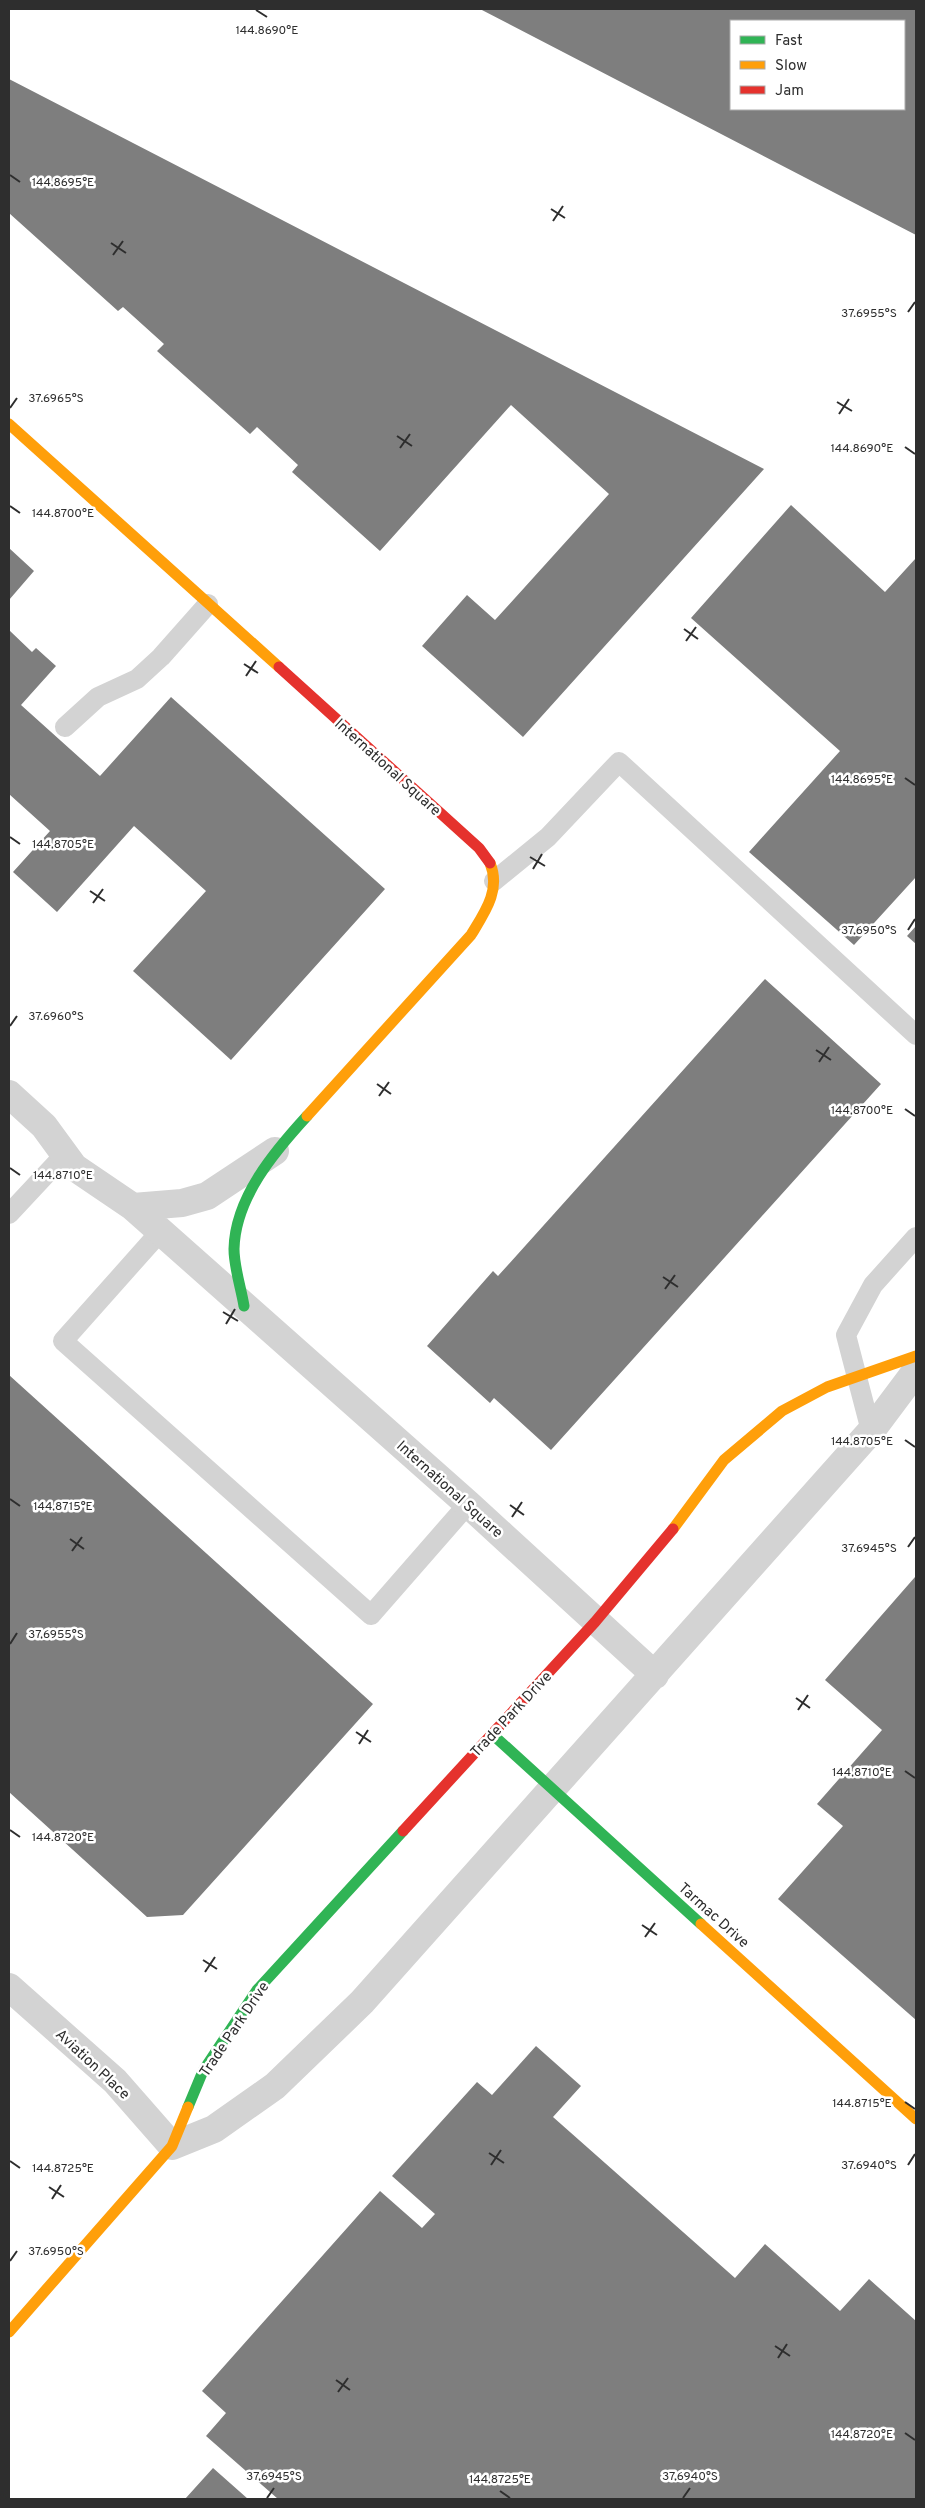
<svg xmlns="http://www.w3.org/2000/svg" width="925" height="2508" viewBox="0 0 925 2508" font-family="Overpass,sans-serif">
  <rect width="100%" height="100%" fill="#fff"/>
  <!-- building -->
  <path fill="#7e7e7e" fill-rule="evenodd" d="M480 9H916V235ZM731 21H904V109H731Z
    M9 79 764 469 523 737 422 646 467 595 495 620 609 494 511 405 380 551 292 472 298 465 257 427 250 434 157 351 164 344 123 307 118 311 9 213Z
    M791 505 885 592 916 558V877L854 945 749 852 840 751 691 618Z
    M9 548 34 571 9 600Z
    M9 630 32 652 36 648 56 666 21 705 100 776 171 697 385 889 231 1060 133 971 206 891 134 826 57 912 13 872 50 831 9 794Z
    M916 926V944L907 936Z
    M765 979 881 1084 551 1450 494 1398 490 1403 427 1346 493 1271 498 1276Z
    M9 1375 373 1704 183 1915 147 1917 9 1792Z
    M915 1577 916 1578V2020L778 1899 843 1826 817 1804 882 1730 825 1680Z
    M536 2046 581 2086 553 2117 735 2278 765 2244 840 2311 869 2279 916 2321V2499H278L206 2436 226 2413 202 2391 380 2191 422 2228 435 2214 392 2176 477 2082 492 2095Z
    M213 2468 248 2499H185Z"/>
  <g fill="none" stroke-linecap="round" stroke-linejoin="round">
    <!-- lane -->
    <path stroke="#d3d3d3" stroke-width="20" d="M65 727 98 697 137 679 161 657 208 604
      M494 881 548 837 619 762 916 1035
      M9 1214 65 1154
      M160 1232 63 1341 371 1615 468 1504
      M871 1431 846 1335 873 1285 916 1237"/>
    <!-- street -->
    <path stroke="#d3d3d3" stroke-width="28" d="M9 1094 44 1126 74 1167 133 1207 468 1504 655 1675
      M133 1207 182 1203 207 1196 275 1151
      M9 1987 115 2081 172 2146 214 2129 275 2086 362 2002 871 1431 916 1371"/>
    <!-- fast -->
    <path stroke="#30b455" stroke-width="11" d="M244 1306C241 1288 234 1267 234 1249 235 1198 274 1152 307 1116
      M492 1734 701 1924
      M188 2107 203 2071 257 1990 403 1831"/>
    <!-- slow -->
    <path stroke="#ff9f0a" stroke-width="11" d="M9 424 279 667
      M307 1116 471 935C485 912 501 890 490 863
      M673 1529 724 1460 782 1411 827 1387 916 1356
      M701 1924 916 2119
      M9 2332 172 2146 188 2107"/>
    <!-- jam -->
    <path stroke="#e5322d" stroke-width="11" d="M279 667 479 848 490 863
      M403 1831 595 1622 673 1529"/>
  </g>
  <!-- ticks -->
  <path fill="none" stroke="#2e2e2e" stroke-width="2" d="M256 10 267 17M10 175 20 182M551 209 565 218M553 221 563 206M111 243 126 253M113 255 123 241M908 312 915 302M837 402 852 411M10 408 17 398M839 414 849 399M397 436 412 446M905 447 915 454M400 448 410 434M10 506 20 513M684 629 698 639M686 641 696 627M244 664 258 673M246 676 256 661M905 778 915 785M10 837 20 844M530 857 545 866M533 869 542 854M90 891 105 901M93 903 103 889M908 930 915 919M10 1026 17 1016M816 1050 831 1060M819 1062 829 1047M377 1084 391 1094M379 1096 389 1082M905 1109 915 1116M10 1168 20 1175M663 1277 678 1287M665 1289 675 1275M223 1312 238 1321M226 1324 235 1309M905 1440 915 1447M10 1499 20 1506M510 1505 524 1515M512 1517 522 1502M70 1539 84 1549M908 1547 915 1537M72 1551 82 1537M10 1644 17 1633M796 1698 810 1708M798 1710 808 1695M356 1732 371 1742M359 1744 368 1730M905 1771 915 1778M10 1830 20 1837M642 1925 657 1935M645 1937 655 1923M203 1960 217 1969M205 1972 215 1957M905 2102 915 2109M489 2153 504 2163M10 2161 20 2168M491 2165 501 2150M908 2165 915 2154M49 2187 64 2197M52 2199 61 2185M10 2261 17 2251M775 2346 790 2356M778 2358 787 2344M336 2380 350 2390M338 2392 348 2378M905 2433 915 2440M500 2491 510 2498M267 2498 274 2488M683 2498 690 2488"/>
  <g text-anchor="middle" stroke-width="5" stroke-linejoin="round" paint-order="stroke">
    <!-- street labels -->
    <g font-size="15" fill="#2e2e2e" stroke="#fff">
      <text transform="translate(388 767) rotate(42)" y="5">International Square</text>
      <text transform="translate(450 1489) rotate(42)" y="5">International Square</text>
      <text transform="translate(511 1714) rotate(-47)" y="5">Trade Park Drive</text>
      <text transform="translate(714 1915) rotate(42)" y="5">Tarmac Drive</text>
      <text transform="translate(234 2029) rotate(-56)" y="5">Trade Park Drive</text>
      <text transform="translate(93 2064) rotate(43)" y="5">Aviation Place</text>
    </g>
  </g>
  <g font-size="12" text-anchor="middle" fill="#2e2e2e" stroke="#fff" stroke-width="5" stroke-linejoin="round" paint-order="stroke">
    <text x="267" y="34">144.8690°E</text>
    <text x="63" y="186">144.8695°E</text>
    <text x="869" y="317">37.6955°S</text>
    <text x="56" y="402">37.6965°S</text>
    <text x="862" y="452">144.8690°E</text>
    <text x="63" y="517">144.8700°E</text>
    <text x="862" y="783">144.8695°E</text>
    <text x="63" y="848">144.8705°E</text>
    <text x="869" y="934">37.6950°S</text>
    <text x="56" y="1020">37.6960°S</text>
    <text x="862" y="1114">144.8700°E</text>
    <text x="63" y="1179">144.8710°E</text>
    <text x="862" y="1445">144.8705°E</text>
    <text x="63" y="1510">144.8715°E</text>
    <text x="869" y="1552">37.6945°S</text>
    <text x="56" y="1638">37.6955°S</text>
    <text x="862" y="1776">144.8710°E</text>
    <text x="63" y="1841">144.8720°E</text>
    <text x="862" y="2107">144.8715°E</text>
    <text x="869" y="2169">37.6940°S</text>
    <text x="63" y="2172">144.8725°E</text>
    <text x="56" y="2255">37.6950°S</text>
    <text x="862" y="2438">144.8720°E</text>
    <text x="274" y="2480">37.6945°S</text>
    <text x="690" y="2480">37.6940°S</text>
    <text x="500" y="2483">144.8725°E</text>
  </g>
  <!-- border -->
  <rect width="925" height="2508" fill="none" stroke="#2e2e2e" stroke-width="20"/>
  <!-- legend -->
  <rect x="730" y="20" width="175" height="90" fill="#ffffff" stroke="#ababab"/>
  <rect x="740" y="36" width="25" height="8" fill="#30b455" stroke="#ababab"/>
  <text x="775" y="45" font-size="15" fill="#2e2e2e">Fast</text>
  <rect x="740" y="61" width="25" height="8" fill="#ff9f0a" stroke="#ababab"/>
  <text x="775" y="70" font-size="15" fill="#2e2e2e">Slow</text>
  <rect x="740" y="86" width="25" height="8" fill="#e5322d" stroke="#ababab"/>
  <text x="775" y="95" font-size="15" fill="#2e2e2e">Jam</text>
</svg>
